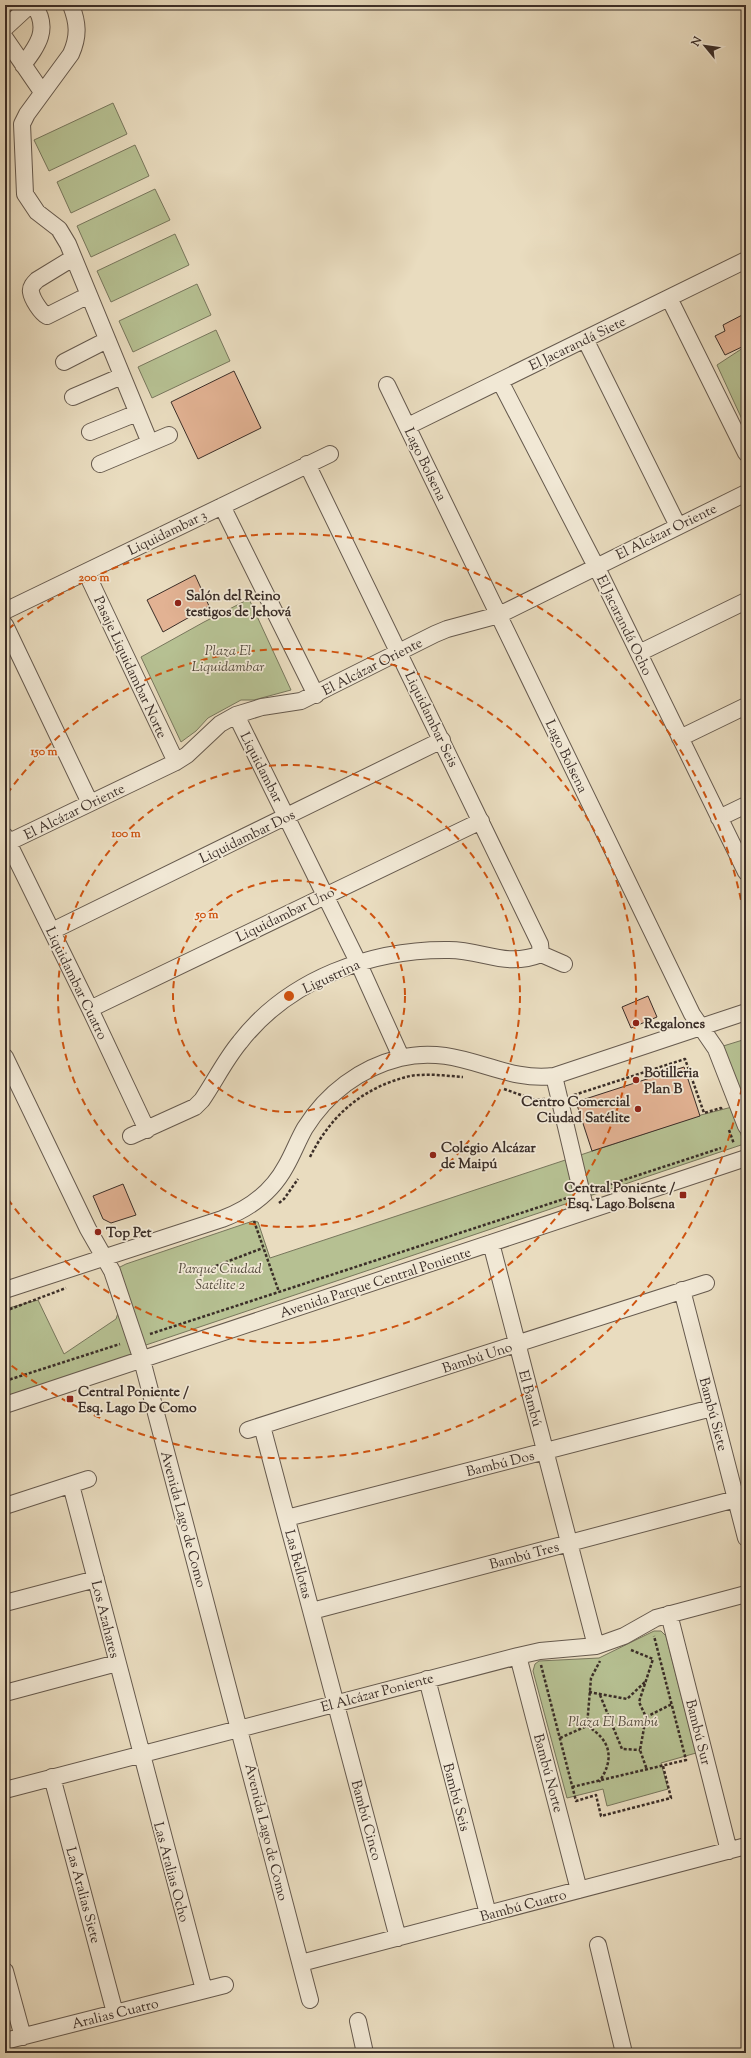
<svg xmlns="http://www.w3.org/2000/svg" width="751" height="2058" viewBox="0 0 751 2058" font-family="'Sorts Mill Goudy',serif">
  <rect width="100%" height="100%" fill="#e9dcbf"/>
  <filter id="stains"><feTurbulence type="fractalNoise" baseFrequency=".005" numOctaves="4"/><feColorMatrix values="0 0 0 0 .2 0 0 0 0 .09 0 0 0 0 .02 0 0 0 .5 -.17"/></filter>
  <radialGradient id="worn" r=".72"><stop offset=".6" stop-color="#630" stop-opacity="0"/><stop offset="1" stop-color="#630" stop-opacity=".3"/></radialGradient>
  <!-- green -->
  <path fill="#b6c092" stroke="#78775d" d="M113 103 127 134 49 171 34 140Z
    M135 145 149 176 71 213 57 182Z
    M155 189 170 220 91 257 77 226Z
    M175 234 189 265 111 302 97 271Z
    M197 284 211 315 133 352 119 321Z
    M216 330 230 361 152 398 138 367Z
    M746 346V428L717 365Z
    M249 599 291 690 254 700H241L208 718 196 731 181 742 141 657 204 622Z
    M746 1039V1113L720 1047Z
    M732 1107 744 1144 143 1346 112 1271 126 1264 253 1221 258 1222 270 1258 701 1115Z
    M38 1300 64 1354 116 1319 118 1313 134 1355 5 1398V1309Z
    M654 1631H661L666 1636 696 1753 661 1763 668 1789 607 1806 603 1789 567 1798 533 1671 535 1664 539 1661 599 1658Z"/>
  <!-- building -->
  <path fill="#e2b293" stroke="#3b2e28" d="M746 313V345L725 355 715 336 725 331 723 325Z
    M234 371 261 428 198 459 171 402Z
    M195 575 209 606 163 632 147 600Z
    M648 996 657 1017 631 1028 622 1007Z
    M684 1067 700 1116 592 1151 576 1102Z
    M123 1184 136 1215 111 1223 103 1219 93 1196Z"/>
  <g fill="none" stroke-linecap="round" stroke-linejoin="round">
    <!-- minor casing -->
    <g stroke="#665a4e" stroke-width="18">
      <path id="minor" d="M71 5C78 23 79 36 71 54L27 114 22 124 25 194 37 212 59 229 68 244 150 443
        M5 28 30 5
        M5 38 42 92
        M23 65C38 45 50 29 34 5
        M73 258 37 280C34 283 30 287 31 292 32 299 41 313 47 316L89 295
        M669 298 746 453
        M585 339 678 526
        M64 362 107 340
        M500 381 602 578 746 872
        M387 385 692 1014 716 1049 746 1126
        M73 397 122 376
        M408 426 746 260
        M90 432 137 413
        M100 464 169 435
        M307 464 540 944 541 954
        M222 506 316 695
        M86 572 176 762
        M5 611 330 454
        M5 625 90 803
        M639 653 746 601
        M236 715 358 962 401 1057
        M680 738 746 706
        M719 818 746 805
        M5 836 90 1009 147 1130
        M5 844 176 762 187 755 220 724 236 715 262 707 301 701 435 634 447 629 499 615 746 493
        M52 931 442 740
        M541 954 564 964
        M90 1009 481 821
        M5 1057 88 1229 112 1271 142 1360 310 2000
        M554 1076 586 1211
        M131 1136 195 1107 202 1100C215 1081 225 1060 240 1042 289 979 371 949 449 950 484 950 505 968 541 954
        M491 1243 596 1646
        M5 1290 222 1219C249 1209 272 1192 286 1166 293 1154 298 1140 305 1128 327 1093 360 1068 400 1058 460 1043 500 1083 554 1076L746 1012
        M682 1290 746 1538
        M5 1405 746 1158
        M262 1426 398 1938
        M248 1430 706 1283
        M71 1485 204 1990
        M5 1506 88 1479
        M287 1518 712 1408
        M5 1603 96 1579
        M312 1611 736 1499
        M669 1614 729 1851
        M518 1656 579 1890
        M427 1679 488 1914
        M5 1693 117 1663
        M52 1777 115 2013
        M5 1790 518 1656 540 1651 596 1646 624 1636 656 1618 746 1594
        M598 1945 624 2053
        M301 1963 746 1846
        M5 1971 23 2037
        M358 2021 365 2053
        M5 2041 225 1985"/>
    </g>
    <!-- path -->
    <path stroke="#3b2e28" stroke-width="2.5" stroke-dasharray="3 2" stroke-linecap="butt" d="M504 1089 535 1100 545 1099
      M574 1095 685 1059 704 1113 721 1108 722 1110
      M729 1130 734 1144
      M310 1157C328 1121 354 1095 393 1081 402 1078 411 1075 420 1075 434 1074 449 1076 463 1077
      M596 1189 721 1148
      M279 1203 284 1199 298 1179
      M254 1221 279 1292
      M197 1273 263 1248
      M5 1311 66 1288
      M150 1334 567 1198
      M5 1381 120 1344
      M631 1650 653 1659 639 1702 646 1717 640 1750 647 1770
      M541 1665 576 1801 596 1795 601 1816 671 1798 663 1766
      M589 1692 627 1699 645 1682
      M600 1695 622 1749 640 1750
      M646 1717 672 1704
      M587 1726C611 1740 615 1759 599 1782
      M560 1738 587 1726 591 1678 600 1661
      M572 1787 686 1760 654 1636"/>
    <!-- minor -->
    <use href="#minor" stroke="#f1e8d5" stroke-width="16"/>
  </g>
  <!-- distance rings -->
  <g fill="none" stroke="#ce5310" stroke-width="2" stroke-dasharray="7 5">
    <circle cx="289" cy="996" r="116"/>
    <circle cx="289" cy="996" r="231"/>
    <path d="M7 794A347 347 0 1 1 7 1198"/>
    <path d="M746 1064A462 462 0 0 1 8 1363M8 629A462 462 0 0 1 746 928"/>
  </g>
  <!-- markers -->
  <g fill="#8f2418" stroke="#f1e8d5" stroke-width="1.5">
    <circle cx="178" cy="603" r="4"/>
    <circle cx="636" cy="1023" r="4"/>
    <circle cx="636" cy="1080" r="4"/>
    <circle cx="638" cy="1109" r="4"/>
    <circle cx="433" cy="1155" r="4"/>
    <rect x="679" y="1191" width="8" height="8" rx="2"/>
    <circle cx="98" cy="1232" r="4"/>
    <rect x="66" y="1395" width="8" height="8" rx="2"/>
  </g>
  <g text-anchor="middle" stroke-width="3.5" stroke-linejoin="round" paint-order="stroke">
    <!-- street labels -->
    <g font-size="14" fill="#3b2e28" stroke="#f1e8d5">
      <text transform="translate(577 343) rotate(-26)" y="5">El Jacarandá Siete</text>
      <text transform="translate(426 464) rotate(64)" y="5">Lago Bolsena</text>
      <text transform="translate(666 531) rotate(-26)" y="5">El Alcázar Oriente</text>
      <text transform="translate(167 532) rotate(-26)" y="5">Liquidambar 3</text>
      <text transform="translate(625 625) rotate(64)" y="5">El Jacarandá Ocho</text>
      <text transform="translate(372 666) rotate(-27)" y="5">El Alcázar Oriente</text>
      <text transform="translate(131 667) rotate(65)" y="5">Pasaje Liquidambar Norte</text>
      <text transform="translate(432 719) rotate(64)" y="5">Liquidambar Seis</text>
      <text transform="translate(567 756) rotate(64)" y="5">Lago Bolsena</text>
      <text transform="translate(262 767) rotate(63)" y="5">Liquidambar</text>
      <text transform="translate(74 811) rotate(-26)" y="5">El Alcázar Oriente</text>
      <text transform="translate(247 836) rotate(-26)" y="5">Liquidambar Dos</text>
      <text transform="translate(285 914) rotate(-26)" y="5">Liquidambar Uno</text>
      <text transform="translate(331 976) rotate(-25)" y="5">Ligustrina</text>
      <text transform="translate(77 983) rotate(64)" y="5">Liquidambar Cuatro</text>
      <text transform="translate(375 1282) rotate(-18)" y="5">Avenida Parque Central Poniente</text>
      <text transform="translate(477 1357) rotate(-18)" y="5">Bambú Uno</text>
      <text transform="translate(531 1398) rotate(75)" y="5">El Bambú</text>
      <text transform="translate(714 1414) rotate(75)" y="5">Bambú Siete</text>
      <text transform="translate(500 1463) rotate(-14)" y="5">Bambú Dos</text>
      <text transform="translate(184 1519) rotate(75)" y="5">Avenida Lago de Como</text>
      <text transform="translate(524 1555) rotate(-15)" y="5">Bambú Tres</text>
      <text transform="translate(299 1564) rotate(75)" y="5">Las Bellotas</text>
      <text transform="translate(106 1619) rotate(76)" y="5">Los Azahares</text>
      <text transform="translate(377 1692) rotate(-15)" y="5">El Alcázar Poniente</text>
      <text transform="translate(699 1732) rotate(76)" y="5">Bambú Sur</text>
      <text transform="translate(549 1773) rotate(75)" y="5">Bambú Norte</text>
      <text transform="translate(457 1797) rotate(75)" y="5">Bambú Seis</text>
      <text transform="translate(367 1820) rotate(75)" y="5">Bambú Cinco</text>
      <text transform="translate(267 1832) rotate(76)" y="5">Avenida Lago de Como</text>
      <text transform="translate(172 1872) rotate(75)" y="5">Las Aralias Ocho</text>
      <text transform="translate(84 1895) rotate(75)" y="5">Las Aralias Siete</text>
      <text transform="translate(523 1905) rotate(-15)" y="5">Bambú Cuatro</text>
      <text transform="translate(115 2013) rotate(-14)" y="5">Aralias Cuatro</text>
    </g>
    <!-- poi labels -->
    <g font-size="14" font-weight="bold" fill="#3b2e28" stroke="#f1e8d5" text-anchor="start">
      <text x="186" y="600">Salón del Reino<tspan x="186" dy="16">testigos de Jehová</tspan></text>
      <text x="644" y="1028">Regalones</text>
      <text x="644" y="1077">Botilleria<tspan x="644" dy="16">Plan B</tspan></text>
      <text x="630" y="1106" text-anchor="end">Centro Comercial<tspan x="630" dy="16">Ciudad Satélite</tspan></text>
      <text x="441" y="1152">Colegio Alcázar<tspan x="441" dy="16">de Maipú</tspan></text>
      <text x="675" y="1192" text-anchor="end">Central Poniente /<tspan x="675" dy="16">Esq. Lago Bolsena</tspan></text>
      <text x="106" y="1237">Top Pet</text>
      <text x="78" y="1396">Central Poniente /<tspan x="78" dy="16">Esq. Lago De Como</tspan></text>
    </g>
    <!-- park labels -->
    <g font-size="14" font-style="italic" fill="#544b3d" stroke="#f1e8d5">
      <text x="228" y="655">Plaza El<tspan x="228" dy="16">Liquidambar</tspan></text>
      <text x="220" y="1273">Parque Ciudad<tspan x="220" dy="16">Satélite 2</tspan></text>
      <text x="613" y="1726">Plaza El Bambú</text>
    </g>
  </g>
  <circle cx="289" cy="996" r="6" fill="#ce5310" stroke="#f1e8d5" stroke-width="2"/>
  <g font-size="12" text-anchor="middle" font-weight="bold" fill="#ce5310" stroke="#f1e8d5" stroke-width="3.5" stroke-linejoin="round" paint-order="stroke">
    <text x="94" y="581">200 m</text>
    <text x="44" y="755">150 m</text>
    <text x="126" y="837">100 m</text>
    <text x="207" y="918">50 m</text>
  </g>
  <!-- margin -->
  <rect width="751" height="2058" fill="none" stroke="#e9dcbf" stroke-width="20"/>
  <rect x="6" y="6" width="739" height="2046" fill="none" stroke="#3b2e28" stroke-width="2"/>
  <rect x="10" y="10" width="731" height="2038" fill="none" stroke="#3b2e28"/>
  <!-- north arrow -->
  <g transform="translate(705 46) rotate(299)" stroke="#f1e8d5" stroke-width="3" paint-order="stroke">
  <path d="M0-3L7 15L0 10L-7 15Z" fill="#3b2e28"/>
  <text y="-6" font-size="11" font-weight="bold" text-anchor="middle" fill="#3b2e28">N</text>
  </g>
  <rect width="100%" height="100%" filter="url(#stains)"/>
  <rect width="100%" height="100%" fill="url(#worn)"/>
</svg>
